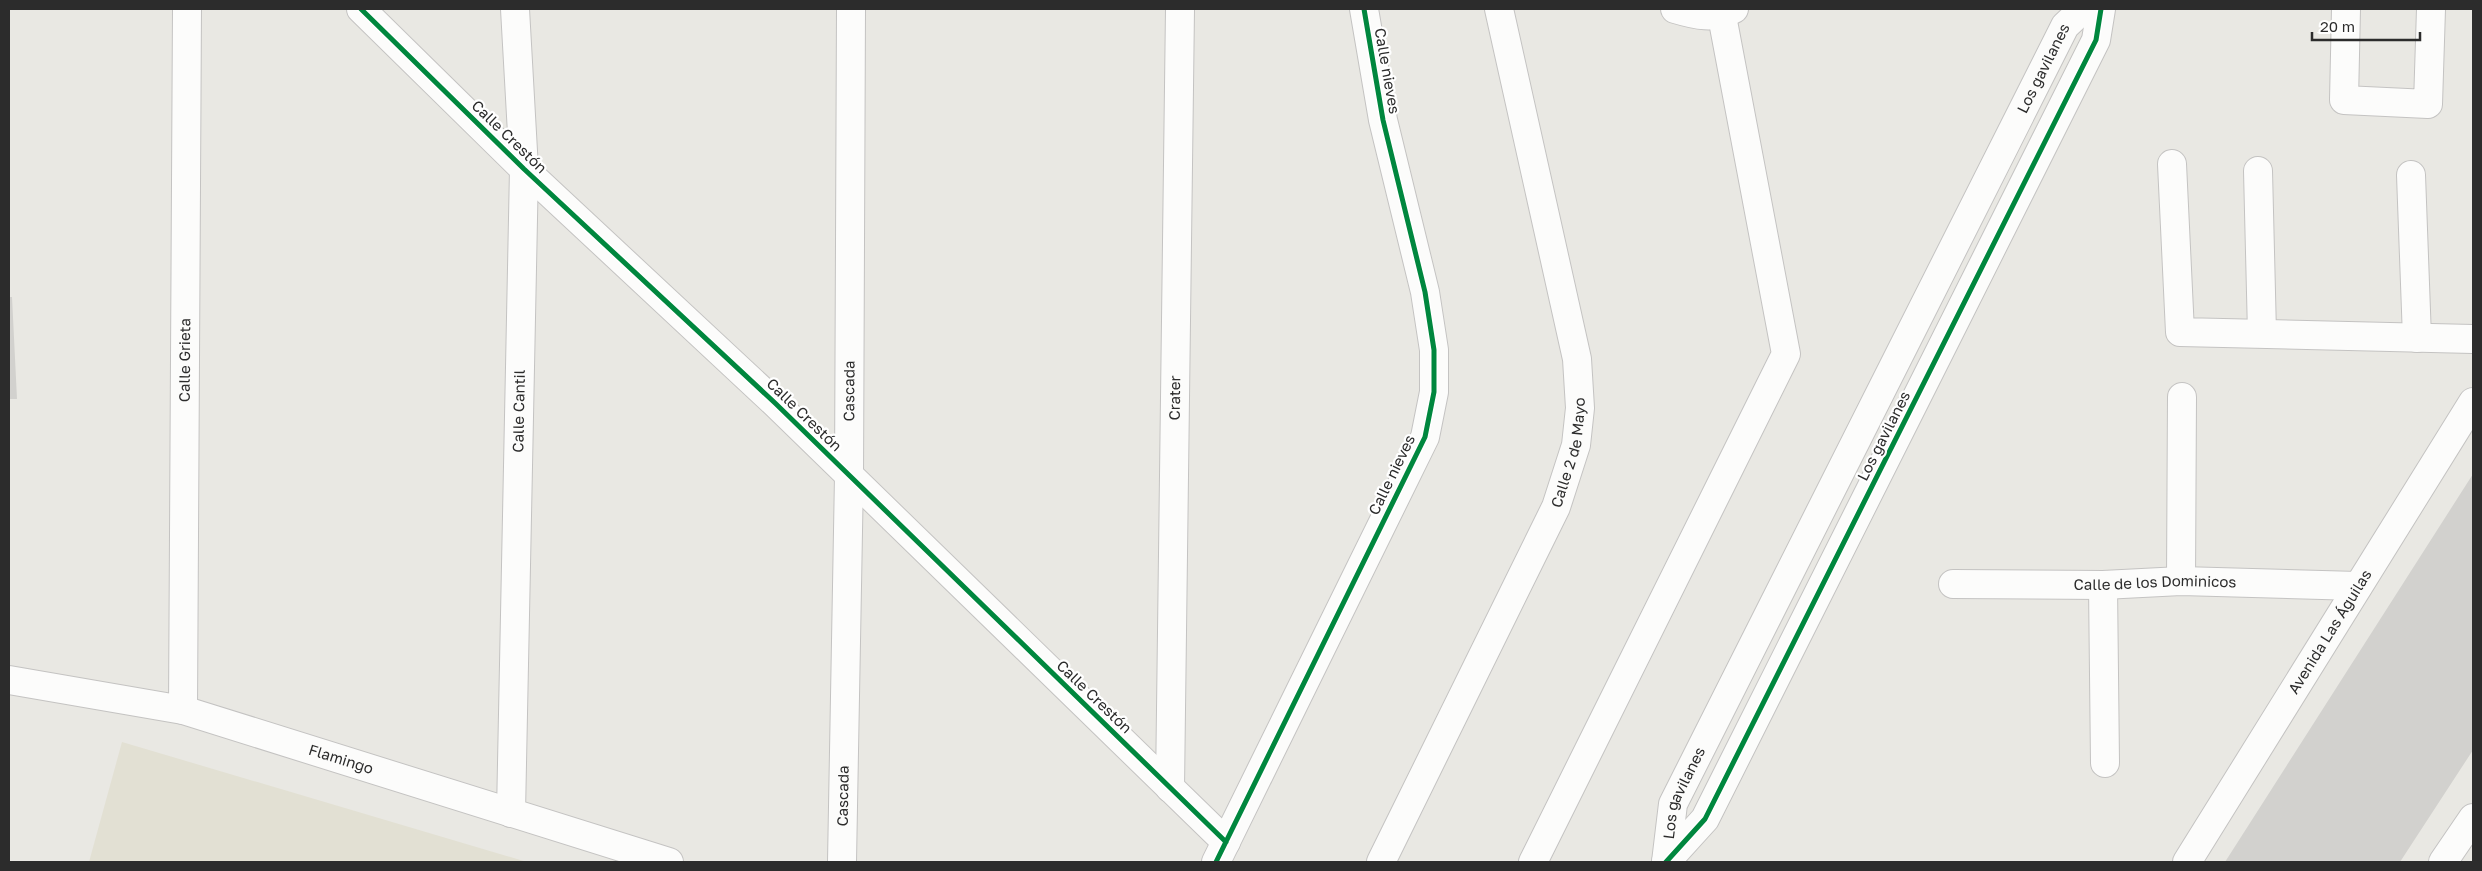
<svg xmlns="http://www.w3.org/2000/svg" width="2482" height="871" viewBox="0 0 2482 871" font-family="'Golos Text',sans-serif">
  <rect width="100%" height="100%" fill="#e9e8e3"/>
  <!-- education -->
  <path fill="#e2e0d3" d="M122 742 527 862H89Z"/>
  <!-- building -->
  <path fill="#d2d1ce" d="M9 297H12L17 399H9Z
    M2473 474V750L2400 862H2225Z"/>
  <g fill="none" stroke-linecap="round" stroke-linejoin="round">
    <!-- minor casing -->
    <g stroke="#c4c3c2" stroke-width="30">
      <g id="minor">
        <path d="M361 9 524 169 775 403 1226 842"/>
        <path d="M1675 9C1695 15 1715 20 1734 9"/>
        <path d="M2346 9 2344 100 2428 104 2431 9"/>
        <path d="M2172 164 2180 332 2473 339"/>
        <path d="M2258 171 2262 333"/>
        <path d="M2411 175 2417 338"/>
        <path d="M2181 581 2182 397"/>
        <path id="s1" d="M1953 584 2103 585 2181 581 2358 586"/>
        <path d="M2103 585 2105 763"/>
        <path id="s2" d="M9 680 183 710 669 862"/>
        <path id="s3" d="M183 710 187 9"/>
        <path id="s4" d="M1170 788 1180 9"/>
        <path id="s5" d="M511 813 524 169 515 9"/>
        <path id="s6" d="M842 862 849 476 851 9"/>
        <path d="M1216 862 1425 437 1434 392V350L1425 292 1383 120 1364 9"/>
        <path id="s7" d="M1381 862 1556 507 1576 445 1580 408 1577 359 1499 9"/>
        <path d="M1533 862 1786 354 1722 16"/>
        <path d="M1666 862 1705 819 2096 40 2101 9"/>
        <path id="s8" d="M1666 862 1673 804 2065 26 2083 9"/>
        <path id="s9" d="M2187 862 2473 402"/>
        <path d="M2443 862 2473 818"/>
      </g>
    </g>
    <!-- minor -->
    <use href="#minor" stroke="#fcfcfb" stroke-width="28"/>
    <!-- cycleway casing -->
    <g stroke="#fff" stroke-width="8">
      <path id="cycleway" d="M361 9 524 169 775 403 1226 842
        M1216 862 1425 437 1434 392V350L1425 292 1383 120 1364 9
        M1666 862 1705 819 2096 40 2101 9"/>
    </g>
    <!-- cycleway -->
    <use href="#cycleway" stroke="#00873e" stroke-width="5"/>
  </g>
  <g text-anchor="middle" stroke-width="4.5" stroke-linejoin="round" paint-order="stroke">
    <!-- street labels -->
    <g font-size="15" fill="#2c2c2c" stroke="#fff">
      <text dy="5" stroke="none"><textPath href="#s8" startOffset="882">Los gavilanes</textPath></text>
      <text transform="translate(1387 71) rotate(80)" y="5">Calle nieves</text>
      <text transform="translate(509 137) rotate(44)" y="5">Calle Crestón</text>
      <text dy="5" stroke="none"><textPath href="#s3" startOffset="350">Calle Grieta</textPath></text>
      <text dy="5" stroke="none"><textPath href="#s6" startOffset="471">Cascada</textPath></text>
      <text dy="5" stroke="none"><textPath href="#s4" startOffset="390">Crater</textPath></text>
      <text dy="5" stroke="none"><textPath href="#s5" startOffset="402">Calle Cantil</textPath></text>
      <text transform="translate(804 415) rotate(44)" y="5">Calle Crestón</text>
      <text transform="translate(1884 436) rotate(-63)" y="5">Los gavilanes</text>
      <text dy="5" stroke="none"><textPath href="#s7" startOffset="452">Calle 2 de Mayo</textPath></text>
      <text transform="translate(1392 475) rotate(-64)" y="5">Calle nieves</text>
      <text dy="5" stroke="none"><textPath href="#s1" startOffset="202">Calle de los Dominicos</textPath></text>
      <text dy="5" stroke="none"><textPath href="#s9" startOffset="271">Avenida Las Águilas</textPath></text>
      <text transform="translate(1094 697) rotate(44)" y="5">Calle Crestón</text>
      <text dy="5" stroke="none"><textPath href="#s2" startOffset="342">Flamingo</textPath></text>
      <text dy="5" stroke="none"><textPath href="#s8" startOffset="72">Los gavilanes</textPath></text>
      <text dy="5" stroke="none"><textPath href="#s6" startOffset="66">Cascada</textPath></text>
    </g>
  </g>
  <!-- border -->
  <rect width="2482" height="871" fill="none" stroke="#2c2c2c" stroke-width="20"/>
  <!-- scale -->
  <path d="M2312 32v8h108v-8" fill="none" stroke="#2c2c2c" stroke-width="2.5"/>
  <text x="2320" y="32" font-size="15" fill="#2c2c2c" stroke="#ffffff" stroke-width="4" paint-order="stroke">20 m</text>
</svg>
